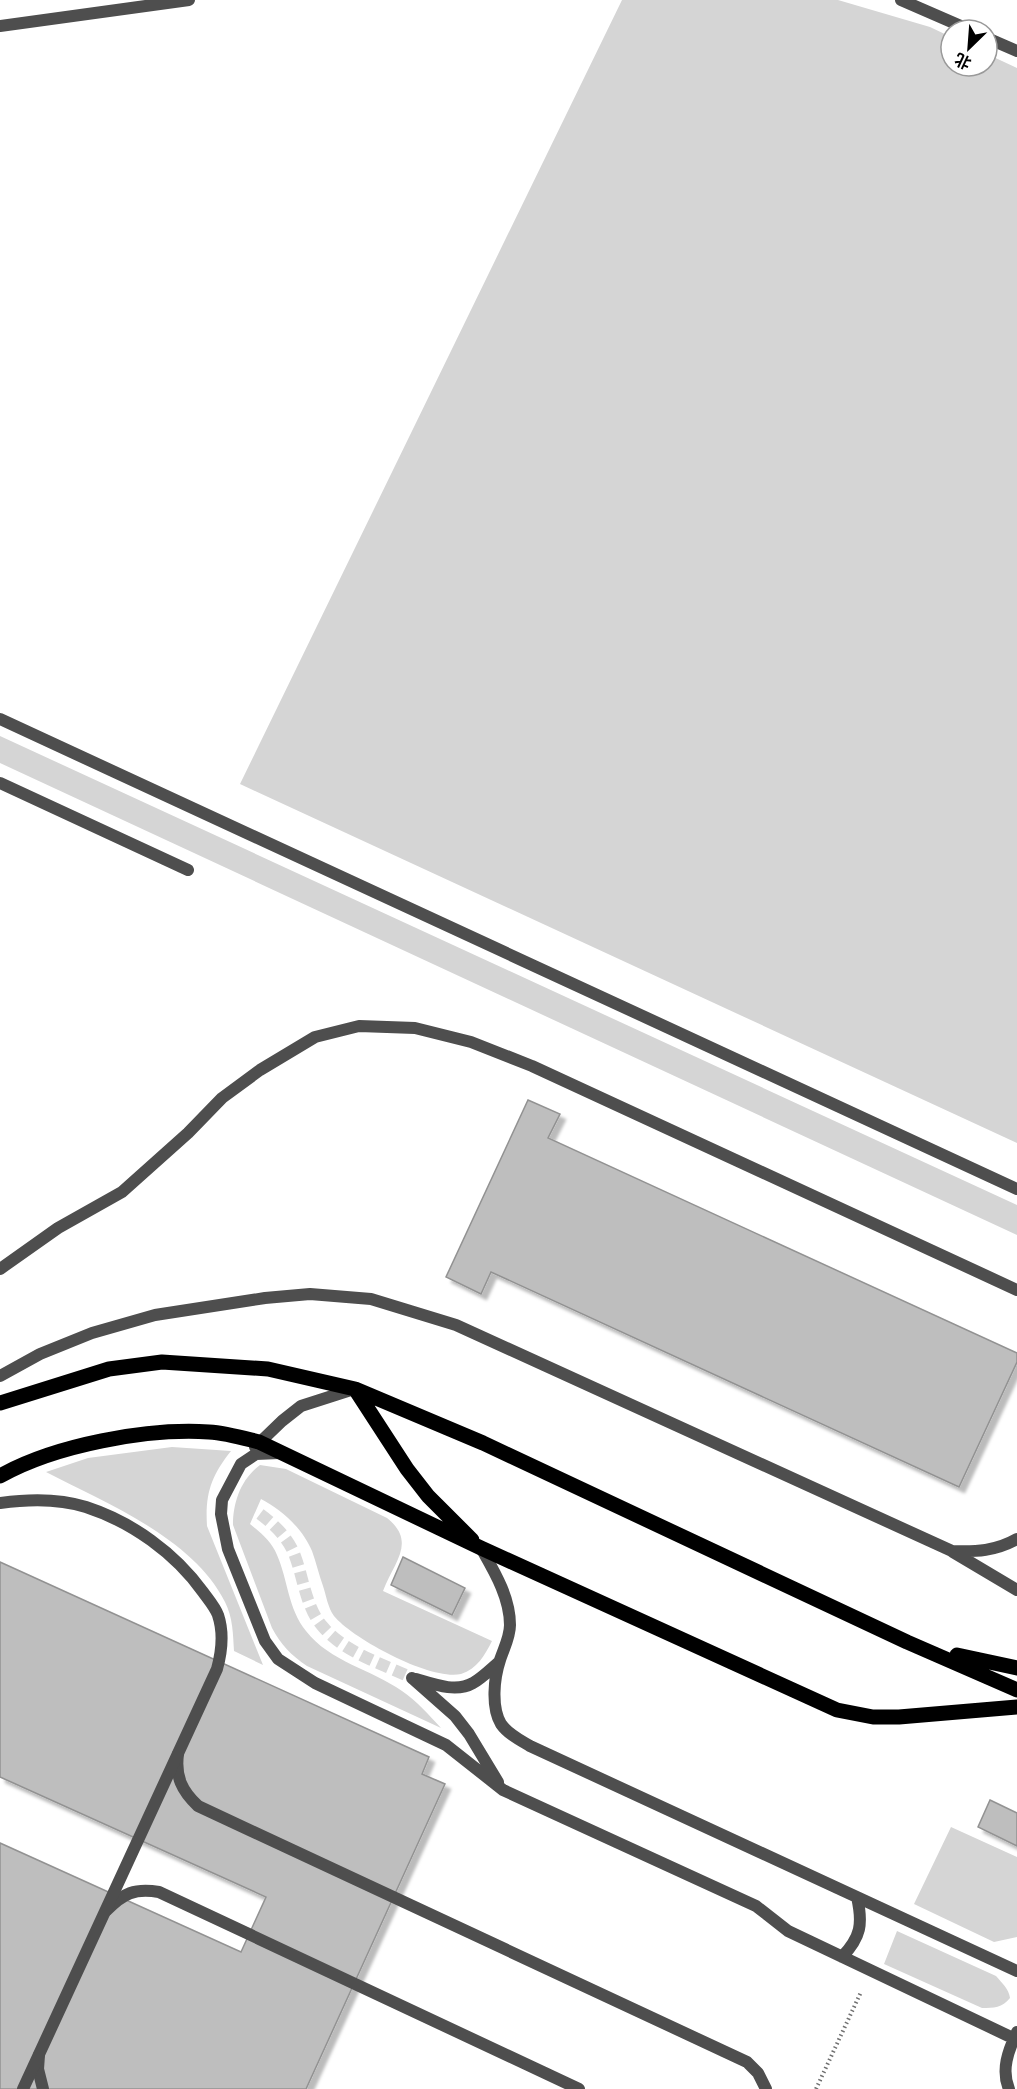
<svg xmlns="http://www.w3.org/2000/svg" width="1017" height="2089" viewBox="0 0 1017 2089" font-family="'DM Sans','Noto Sans SC',sans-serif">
  <defs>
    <filter id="shadow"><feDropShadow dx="5.5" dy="5.5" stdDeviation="1.5" flood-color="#0004"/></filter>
  </defs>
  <rect width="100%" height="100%" fill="#fff"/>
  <!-- green -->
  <path fill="#d5d5d5" d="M622 0H838L930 27 951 37V66H987V54L1017 68V1143L240 784Z
    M0 736 1017 1205V1235L0 763Z
    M172 1447 231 1451C211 1476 205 1494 207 1526L263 1665 234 1651C233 1634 233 1618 225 1602 193 1538 106 1503 46 1472L88 1458Z
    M260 1465 286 1469 387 1518C417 1542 394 1562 383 1591L492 1641C485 1655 477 1669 461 1674 431 1681 353 1639 334 1616 328 1608 326 1595 323 1586 319 1575 316 1562 312 1551 303 1529 281 1509 261 1499L250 1524C261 1533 272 1542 277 1555 288 1580 288 1609 306 1631 330 1662 371 1669 402 1691 417 1701 429 1715 441 1728L307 1666C291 1655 281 1645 272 1628L233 1525C233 1502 241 1479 260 1465Z
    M951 1827 1017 1857V1937L994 1942 914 1904Z
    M897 1931 996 1976C1002 1983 1009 1989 1010 1998 1002 2008 994 2008 982 2008L884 1964Z"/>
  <!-- building -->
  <path fill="#bebebe" stroke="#929292" stroke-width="1.5" filter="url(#shadow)" d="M528 1100 560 1114 548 1138 1017 1353V1362L959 1487 491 1272 481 1294 446 1277Z
    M403 1557 465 1588 452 1615 391 1585Z
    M0 1562 429 1757 422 1774 445 1784 306 2089H0V1843L241 1952 266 1897 0 1777Z
    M990 1800 1017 1813V1846L978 1827Z"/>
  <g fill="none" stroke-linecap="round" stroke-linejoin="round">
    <!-- minor-tunnel -->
    <path stroke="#d9d9d9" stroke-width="12" stroke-dasharray="12 6" stroke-linecap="butt" d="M260 1514C275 1525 289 1539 295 1556 304 1580 306 1609 324 1628 346 1653 383 1664 412 1678"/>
    <!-- path -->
    <path stroke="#707070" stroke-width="4" stroke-dasharray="1.5 3" stroke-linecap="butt" d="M816 2089 861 1992"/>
    <!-- service -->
    <path stroke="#4e4e4e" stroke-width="12" d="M0 1269 58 1228 122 1192 188 1133 222 1098 260 1070 315 1037 359 1026 415 1028 471 1042 532 1066 1017 1290
      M0 1376 40 1354 92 1333 155 1315 265 1298 310 1294 371 1299 456 1325 952 1551C976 1552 996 1551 1017 1539
      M953 1552 1017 1590
      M178 1754C175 1777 182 1791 198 1806L747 2062 758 2073 766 2089
      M106 1911C123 1893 135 1888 159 1892L579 2089
      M39 2055 38 2069 43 2089"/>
    <!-- minor -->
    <path stroke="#4e4e4e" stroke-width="12" d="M901 0 970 30
      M0 26 189 0
      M987 38 1017 51
      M0 719 1017 1189
      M0 783 188 870
      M255 1447 282 1421 301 1406 354 1389
      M279 1453 256 1454 241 1464 222 1500 221 1514 228 1549 265 1641 278 1659 315 1683 446 1745 503 1790 756 1906 788 1931 1017 2040
      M0 1503C28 1499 58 1498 86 1507 132 1522 175 1553 203 1592 208 1599 215 1607 218 1615 224 1633 222 1651 217 1669L23 2089
      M481 1548C494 1571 510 1597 510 1625 510 1637 504 1648 500 1660 494 1678 491 1707 501 1724 508 1734 520 1740 530 1746L1017 1971
      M412 1678 455 1716 469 1734 498 1782
      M416 1679C433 1684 456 1693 473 1683 482 1678 491 1669 499 1662
      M842 1957C861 1937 863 1924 857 1897
      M1009 2089C1001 2070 1008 2051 1017 2032"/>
    <!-- primary -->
    <path stroke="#000" stroke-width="15" d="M355 1389 407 1469 428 1496 472 1540
      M0 1403 109 1369 162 1362 268 1369 355 1389 483 1443 907 1642 1017 1690
      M0 1476C55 1445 147 1428 209 1432 226 1433 243 1438 259 1442L481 1548 837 1710 873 1717H899L1017 1707
      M957 1655 1017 1668"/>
  </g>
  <!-- north arrow -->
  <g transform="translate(969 48) rotate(205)"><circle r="28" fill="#ffffff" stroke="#999999" stroke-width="1.5"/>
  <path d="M0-4.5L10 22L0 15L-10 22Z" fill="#000000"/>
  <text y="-9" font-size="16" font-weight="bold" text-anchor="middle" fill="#000000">北</text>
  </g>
</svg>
